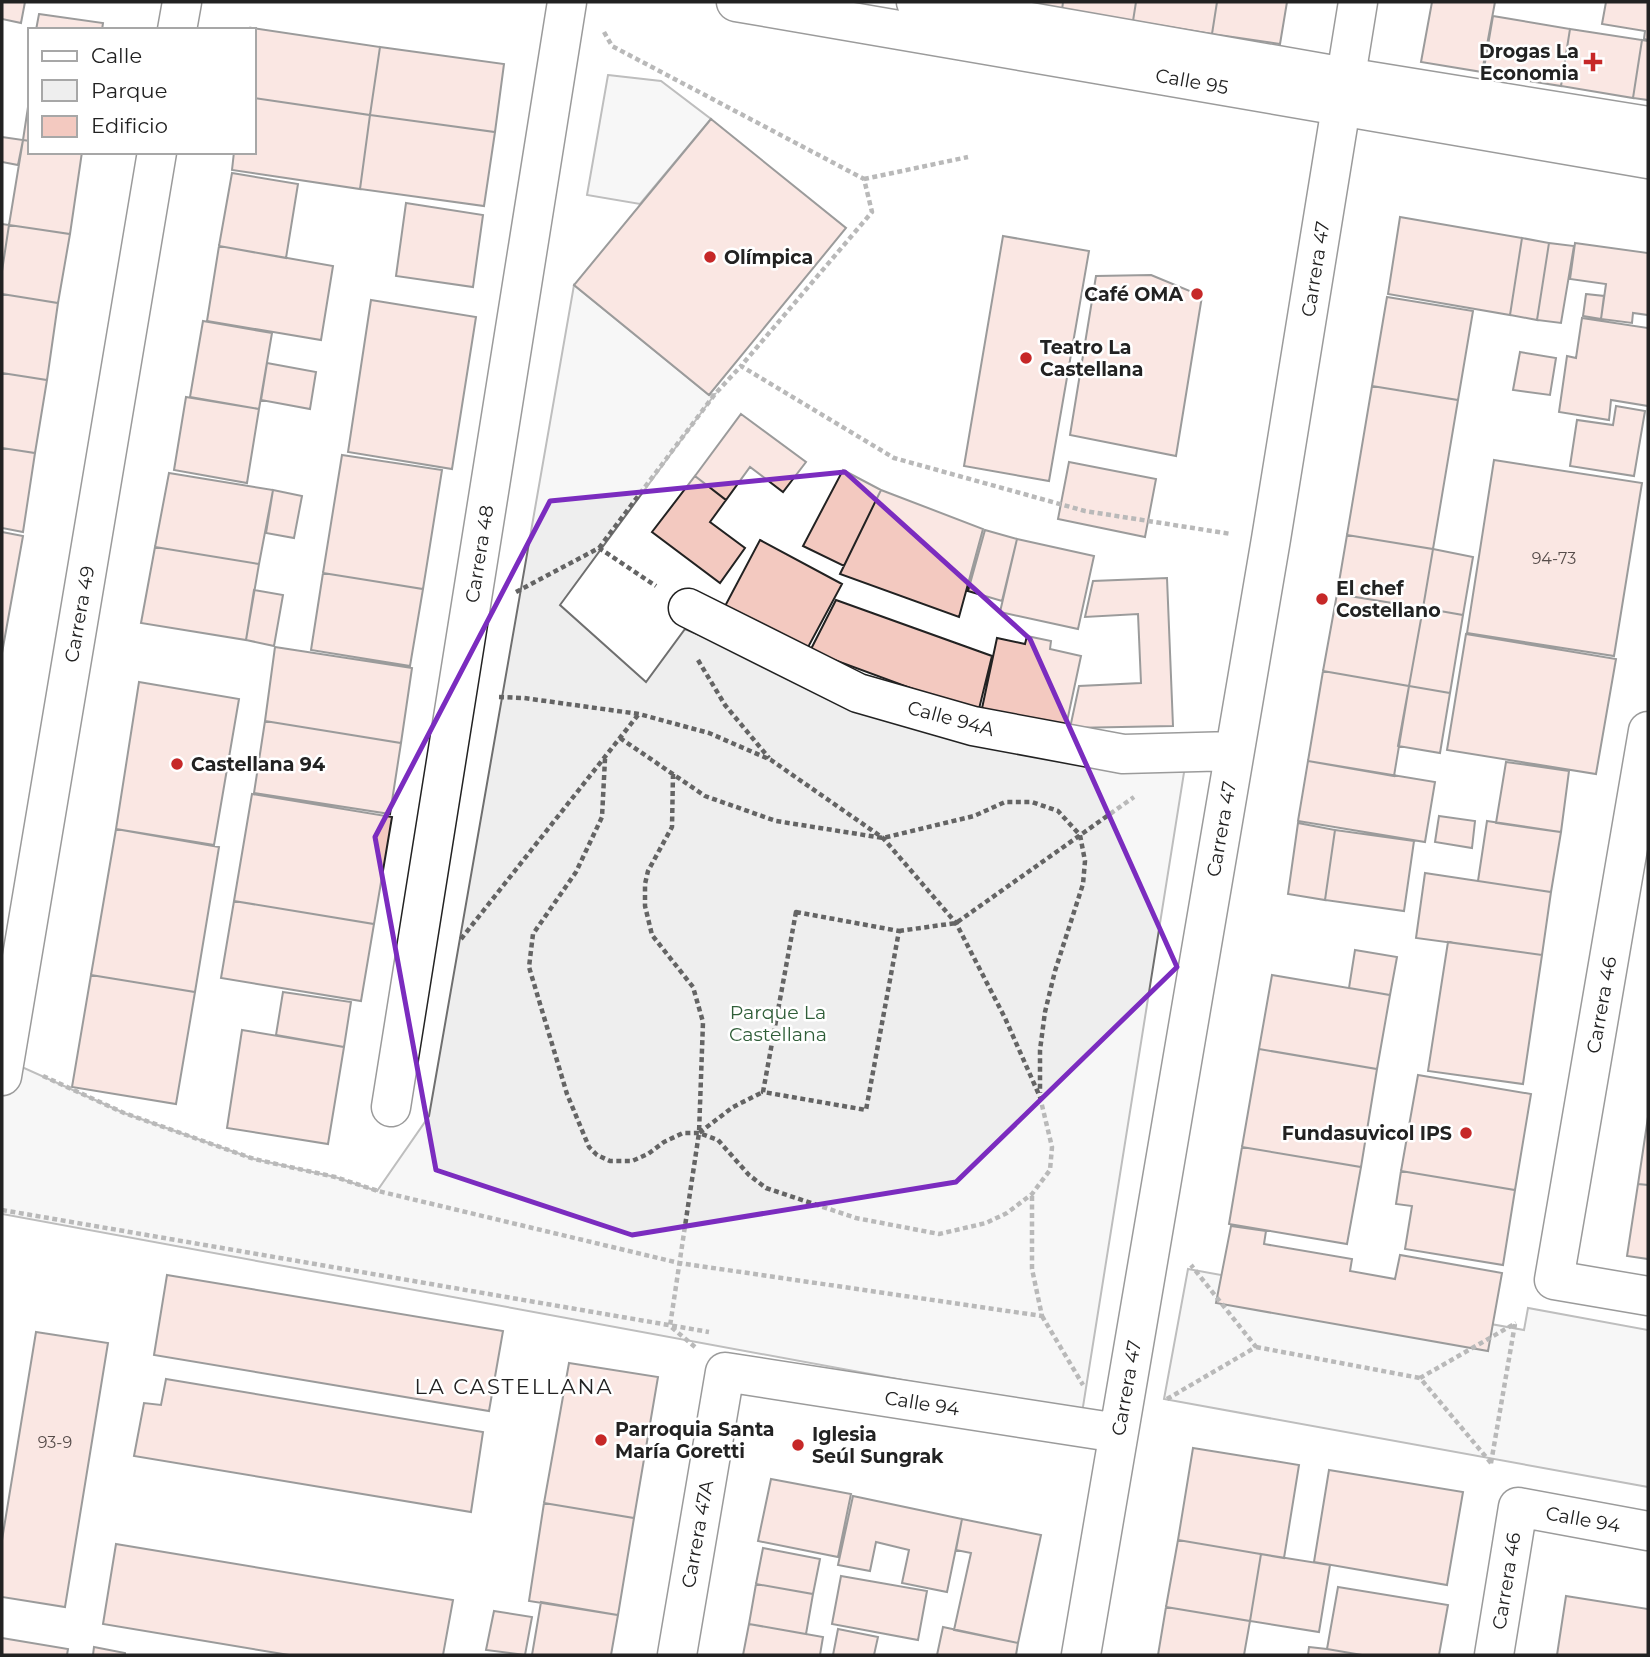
<svg xmlns="http://www.w3.org/2000/svg" width="1650" height="1657" viewBox="0 0 1650 1657" font-family="Montserrat,sans-serif">
  <rect width="100%" height="100%" fill="#fff"/>
  <!-- green -->
  <path fill="#eee" stroke="#6f6f6f" stroke-width="2" d="M608 75 661 81 711 119 640 204 587 195Z
    M574 285 709 395 715 394 560 605 646 682 685 629 922 728 1186 760 1082 1413 2 1214V1058L124 1113 254 1159 335 1177 377 1191 429 1116Z
    M1188 1269 1524 1330 1528 1308 1648 1330V1487L1164 1399Z"/>
  <!-- building -->
  <path fill="#f3c9c0" stroke="#222" stroke-width="2" d="M2 2H25L21 23 2 19Z
    M1011 2H1063L1062 10Z
    M1063 2H1136L1133 21 1062 10Z
    M1136 2H1217L1212 34 1133 21Z
    M1217 2H1287L1280 44 1212 34Z
    M1432 2H1495L1482 72 1421 62Z
    M1606 2H1648V40L1644 39 1645 31 1602 24Z
    M39 14 103 23 102 30H36Z
    M1493 16 1570 29 1561 86 1483 74Z
    M252 28 380 47 370 115 254 98V30Z
    M1570 29 1642 40 1633 98 1561 86Z
    M1642 40 1648 41V100L1633 98Z
    M380 47 504 64 495 132 370 115Z
    M30 94V141L23 140Z
    M254 98 370 115 360 189 232 170 234 152H254Z
    M370 115 495 132 484 206 360 189Z
    M711 119 846 228 709 395 574 285Z
    M2 137 23 140 18 165 2 162Z
    M23 140 30 141V152H82L70 234 9 225Z
    M232 173 298 184 286 258 219 246Z
    M406 203 483 215 473 287 396 276Z
    M1400 217 1522 238 1510 315 1388 294Z
    M2 224 9 225 2 271Z
    M9 225 70 234 58 303 2 294V271Z
    M1003 236 1089 251 1049 481 964 466Z
    M1522 238 1549 243 1537 320 1510 315Z
    M1549 243 1574 246 1561 323 1537 320Z
    M1575 243 1648 253V315L1633 313 1632 323 1601 319 1606 284 1570 279Z
    M219 246 333 266 321 340 207 321Z
    M1151 275 1202 296 1176 456 1070 435 1096 276Z
    M2 294 58 303 47 380 2 373Z
    M1586 294 1604 296 1601 319 1583 316Z
    M1387 297 1473 311 1458 400 1372 386Z
    M371 300 476 317 452 469 348 452Z
    M1582 318 1648 328V406L1611 400 1609 420 1559 412 1567 356 1576 358Z
    M203 321 272 333 259 409 190 397Z
    M1520 352 1556 358 1550 395 1513 390Z
    M267 363 316 372 310 409 261 400Z
    M2 373 47 380 35 453 2 448Z
    M1372 386 1458 400 1433 549 1347 535Z
    M186 397 259 409 247 483 174 470Z
    M1616 406 1645 411 1634 476 1570 466 1577 420 1613 425Z
    M741 414 806 462 783 492 750 467 726 500 695 476Z
    M2 448 35 453 23 532 2 528Z
    M342 455 442 470 423 589 323 573Z
    M1494 460 1642 483 1614 656 1467 633Z
    M1069 462 1156 479 1145 537 1058 519Z
    M843 470 881 490 844 566 803 546Z
    M169 473 273 490 259 564 155 547Z
    M695 476 726 500 710 522 745 548 720 583 652 532Z
    M273 490 302 496 294 538 266 533Z
    M881 490 983 529 959 617 840 574Z
    M985 530 1017 539 1002 601 968 591Z
    M2 532 23 536 2 653Z
    M1347 535 1433 549 1423 608 1337 594Z
    M1017 539 1094 556 1078 629 1000 612Z
    M760 540 842 584 806 651 724 608Z
    M155 547 259 564 246 640 141 623Z
    M1433 549 1473 557 1463 615 1423 608Z
    M323 573 423 589 410 666 311 650Z
    M1167 578 1173 726 1070 728 1079 686 1141 683 1138 614 1085 617 1093 581Z
    M254 590 283 595 274 646 246 640Z
    M1337 594 1423 608 1409 686 1323 671Z
    M836 600 992 656 978 713 810 651Z
    M1423 608 1463 615 1450 693 1409 686Z
    M1466 634 1616 659 1596 774 1447 750Z
    M1027 636 1051 641 1050 649 1081 656 1065 731 981 713 997 638 1025 644Z
    M275 647 412 668 401 743 265 721Z
    M1323 671 1409 686 1394 776 1308 761Z
    M139 682 239 699 214 845 116 829Z
    M1409 686 1450 693 1440 753 1398 746Z
    M265 721 401 743 390 814 254 793Z
    M1308 761 1435 782 1425 842 1298 821Z
    M1506 762 1569 771 1561 832 1496 823Z
    M252 794 392 817 374 924 234 901Z
    M1439 816 1475 821 1472 848 1435 842Z
    M1487 821 1561 832 1551 892 1478 881Z
    M1298 823 1335 830 1325 900 1288 894Z
    M116 829 219 847 195 992 91 975Z
    M1335 830 1414 841 1404 911 1325 900Z
    M1425 873 1551 892 1542 955 1416 938Z
    M234 901 374 924 361 1001 221 978Z
    M1448 942 1542 955 1523 1084 1428 1071Z
    M1355 950 1397 957 1390 995 1349 988Z
    M91 975 195 992 176 1104 72 1087Z
    M1272 975 1390 995 1377 1069 1259 1049Z
    M283 992 351 1002 344 1047 276 1035Z
    M242 1030 344 1047 328 1144 227 1128Z
    M1259 1049 1377 1069 1361 1167 1242 1147Z
    M1418 1075 1531 1094 1515 1190 1401 1171Z
    M1648 1117V1185L1638 1184Z
    M1242 1147 1361 1167 1347 1244 1229 1224Z
    M1401 1171 1515 1190 1503 1265 1405 1249 1412 1206 1396 1204Z
    M1638 1184 1648 1185V1259L1627 1256Z
    M1231 1226 1266 1231 1264 1244 1352 1259 1350 1271 1395 1279 1400 1255 1502 1273 1488 1351 1216 1303Z
    M167 1275 503 1331 489 1411 154 1355Z
    M36 1332 108 1343 65 1607 2 1597V1540Z
    M569 1363 658 1377 634 1518 544 1503Z
    M166 1379 483 1432 471 1512 134 1456 144 1403 161 1405Z
    M1193 1448 1299 1465 1284 1558 1178 1540Z
    M1329 1470 1463 1492 1447 1585 1314 1562Z
    M771 1479 851 1494 838 1557 758 1541Z
    M853 1496 962 1519 947 1592 902 1583 909 1550 876 1542 870 1571 838 1565Z
    M544 1503 634 1518 618 1615 529 1601Z
    M962 1519 1041 1535 1018 1643 954 1630 971 1553 956 1550Z
    M1178 1540 1261 1554 1250 1621 1166 1607Z
    M116 1544 453 1600 443 1655H289L103 1624Z
    M763 1548 820 1559 813 1594 756 1584Z
    M1261 1554 1330 1565 1319 1632 1250 1621Z
    M841 1576 927 1591 918 1640 832 1624Z
    M756 1584 813 1594 806 1634 749 1624Z
    M1338 1587 1448 1605 1439 1655H1362L1327 1649Z
    M1566 1596 1648 1609V1655H1557Z
    M541 1602 618 1615 611 1655H532Z
    M1166 1607 1250 1621 1244 1655H1158Z
    M494 1611 532 1617 525 1655 486 1650Z
    M749 1624 823 1637 820 1655H743Z
    M943 1627 1018 1643 1016 1655H937Z
    M838 1629 878 1637 874 1655H833Z
    M2 1638 68 1649 67 1655H2Z
    M94 1647 125 1653V1655H93Z
    M1309 1647 1327 1649 1362 1655H1308Z"/>
  <g fill="none" stroke-linecap="round" stroke-linejoin="round">
    <!-- street casing -->
    <g stroke="#222" stroke-width="41">
      <path id="street" d="M177 30 182 2
        M688 608 858 693 973 726 1123 754 1234 751
        M1648 731 1554 1280 1648 1296
        M2 1076 157 152
        M391 1107 567 2
        M677 1655 725 1372 1118 1433
        M1081 1655 1271 539 1358 2
        M1494 1655 1518 1507 1648 1531"/>
    </g>
    <!-- secondary casing -->
    <g stroke="#222" stroke-width="41">
      <path id="secondary" d="M736 2 1648 159
        M916 2 1345 77 1648 126"/>
    </g>
    <!-- path -->
    <path stroke="#646464" stroke-width="4.5" stroke-dasharray="5 3.5" stroke-linecap="butt" d="M604 32 612 46 864 179 872 212 741 366
      M864 179 968 157
      M599 548 715 394 741 366 894 458 1085 511 1231 534
      M516 592 599 548 656 586
      M698 660 725 705 769 758
      M499 697 524 698 639 714 709 733 771 760 883 838 956 923 1005 1018 1040 1097 1052 1147 1050 1170 1032 1194 1007 1213 986 1223 939 1234 856 1218 766 1188 749 1175 718 1140 699 1133H683L664 1142 648 1154 632 1161H610L597 1155 589 1147 567 1094 529 967 533 934 576 872 602 817 605 759
      M620 738 705 796 776 821 883 838 974 816 1005 802H1032L1058 811 1080 835 1085 861 1083 884 1055 971 1045 1012 1040 1050V1093
      M673 774 672 827 648 871 645 884V906L652 935 693 987 703 1022 699 1133 733 1107 763 1092
      M796 912 899 931 866 1110 763 1092Z
      M899 931 956 923 1134 797
      M461 939 638 715
      M43 1076 124 1113 254 1159 335 1177 378 1191 679 1263 1042 1316 1032 1269V1195
      M2 1210 709 1332
      M1042 1316 1083 1385
      M695 1347 670 1326 699 1133
      M1256 1347 1420 1378
      M1167 1399 1256 1347 1191 1265
      M1491 1463 1420 1378 1516 1323
      M1491 1463 1515 1324"/>
    <!-- street -->
    <use href="#street" stroke="#fff" stroke-width="38"/>
    <!-- secondary -->
    <use href="#secondary" stroke="#fff" stroke-width="38"/>
  </g>
  <!-- marked area -->
  <path d="M0 0H1650V1657H0ZM845 472 1030 639 1177 967 956 1182 632 1235 436 1170 375 837 550 501Z" fill="#fff" fill-opacity=".55" fill-rule="evenodd"/>
  <path fill="none" stroke="#7b2cbf" stroke-width="5" stroke-linejoin="round" d="M845 472 1030 639 1177 967 956 1182 632 1235 436 1170 375 837 550 501Z"/>
  <!-- markers -->
  <g fill="#c62828" stroke="#fff" stroke-width="2.5">
    <path d="M1589.5 51.5h7v7h7v7h-7v7h-7v-7h-7v-7h7z"/>
    <circle cx="710" cy="257" r="7"/>
    <circle cx="1197" cy="294" r="7"/>
    <circle cx="1026" cy="358" r="7"/>
    <circle cx="1322" cy="599" r="7"/>
    <circle cx="177" cy="764" r="7"/>
    <circle cx="1466" cy="1133" r="7"/>
    <circle cx="601" cy="1440" r="7"/>
    <circle cx="798" cy="1445" r="7"/>
  </g>
  <g text-anchor="middle" stroke-width="5" stroke-linejoin="round" paint-order="stroke">
    <!-- number labels -->
    <g font-size="16" fill="#564c4a">
      <text x="1554" y="564">94-73</text>
      <text x="55" y="1448">93-9</text>
    </g>
    <!-- poi labels -->
    <g font-size="19" font-weight="bold" fill="#222" stroke="#fff" text-anchor="start">
      <text x="1579" y="58" text-anchor="end">Drogas La<tspan x="1579" dy="22">Economia</tspan></text>
      <text x="724" y="264">Olímpica</text>
      <text x="1183" y="301" text-anchor="end">Café OMA</text>
      <text x="1040" y="354">Teatro La<tspan x="1040" dy="22">Castellana</tspan></text>
      <text x="1336" y="595">El chef<tspan x="1336" dy="22">Costellano</tspan></text>
      <text x="191" y="771">Castellana 94</text>
      <text x="1452" y="1140" text-anchor="end">Fundasuvicol IPS</text>
      <text x="615" y="1436">Parroquia Santa<tspan x="615" dy="22">María Goretti</tspan></text>
      <text x="812" y="1441">Iglesia<tspan x="812" dy="22">Seúl Sungrak</tspan></text>
    </g>
    <!-- street labels -->
    <g font-size="19" fill="#222" stroke="#fff">
      <text transform="translate(1192 81) rotate(10)" y="7">Calle 95</text>
      <text transform="translate(1315 269) rotate(-81)" y="7">Carrera 47</text>
      <text transform="translate(479 554) rotate(-81)" y="7">Carrera 48</text>
      <text transform="translate(79 614) rotate(-80)" y="7">Carrera 49</text>
      <text transform="translate(951 718) rotate(15)" y="7">Calle 94A</text>
      <text transform="translate(1221 829) rotate(-80)" y="7">Carrera 47</text>
      <text transform="translate(1601 1005) rotate(-80)" y="7">Carrera 46</text>
      <text transform="translate(1126 1388) rotate(-80)" y="7">Carrera 47</text>
      <text transform="translate(922 1403) rotate(9)" y="7">Calle 94</text>
      <text transform="translate(1583 1519) rotate(10)" y="7">Calle 94</text>
      <text transform="translate(697 1534) rotate(-80)" y="7">Carrera 47A</text>
      <text transform="translate(1506 1581) rotate(-81)" y="7">Carrera 46</text>
    </g>
    <!-- park labels -->
    <g font-size="19" fill="#2f5e38" stroke="#fff">
      <text x="778" y="1019">Parque La<tspan x="778" dy="22">Castellana</tspan></text>
    </g>
    <!-- neighbourhood labels -->
    <g font-size="21" letter-spacing="2" fill="#222" stroke="#fff">
      <text x="514" y="1394">LA CASTELLANA</text>
    </g>
  </g>
  <!-- border -->
  <rect width="1650" height="1657" fill="none" stroke="#222222" stroke-width="7"/>
  <!-- legend -->
  <rect x="28" y="28" width="228" height="126" fill="#ffffff" stroke="#a7a7a7" stroke-width="2"/>
  <rect x="42" y="51" width="35" height="10" fill="#ffffff" stroke="#a7a7a7" stroke-width="2"/>
  <text x="91" y="63" font-size="21" fill="#222222">Calle</text>
  <rect x="42" y="80" width="35" height="21" fill="#eeeeee" stroke="#a7a7a7" stroke-width="2"/>
  <text x="91" y="98" font-size="21" fill="#222222">Parque</text>
  <rect x="42" y="116" width="35" height="21" fill="#f3c9c0" stroke="#a7a7a7" stroke-width="2"/>
  <text x="91" y="133" font-size="21" fill="#222222">Edificio</text>
</svg>
